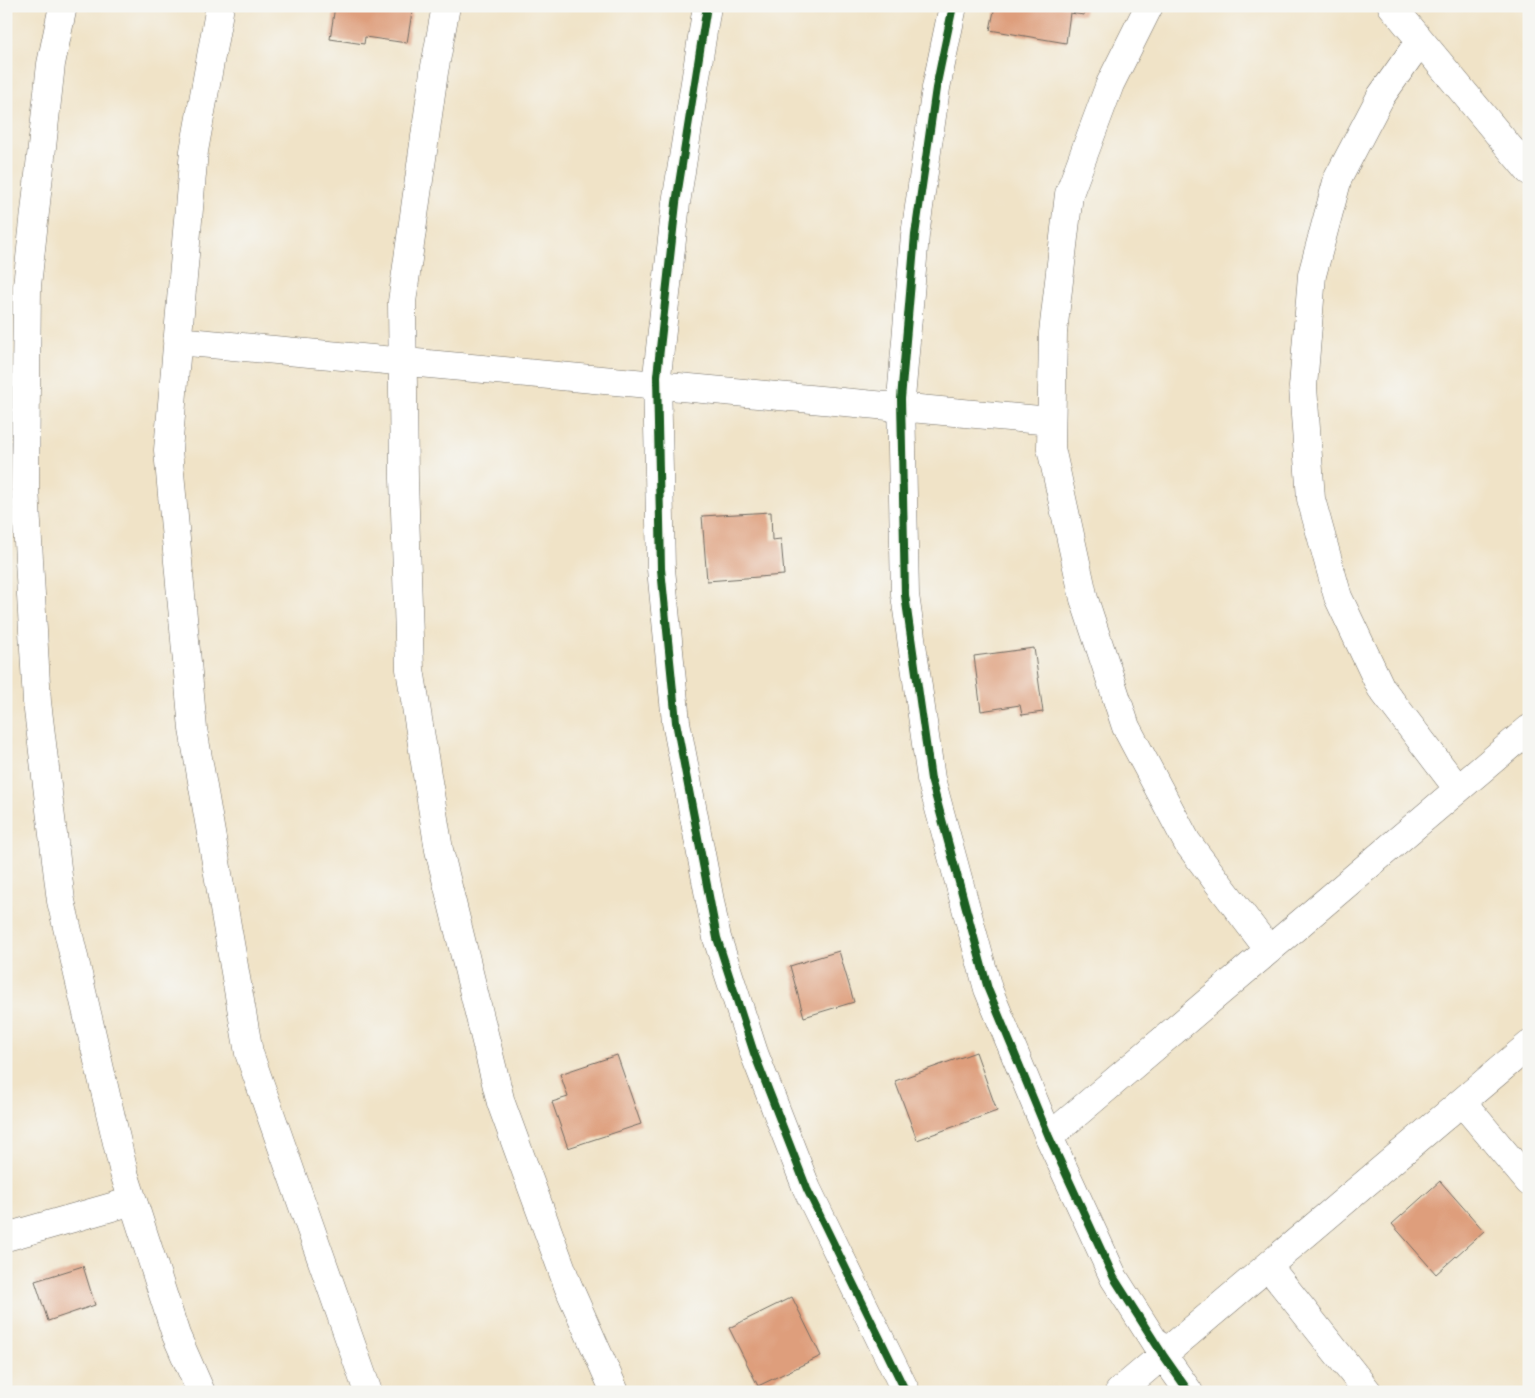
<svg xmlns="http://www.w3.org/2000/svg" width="1535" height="1398" viewBox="0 0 1535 1398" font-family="'Balsamiq Sans',sans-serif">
  <rect width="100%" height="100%" fill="#f6f6f2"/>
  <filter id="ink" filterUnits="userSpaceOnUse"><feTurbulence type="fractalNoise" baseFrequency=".02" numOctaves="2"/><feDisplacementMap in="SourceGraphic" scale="10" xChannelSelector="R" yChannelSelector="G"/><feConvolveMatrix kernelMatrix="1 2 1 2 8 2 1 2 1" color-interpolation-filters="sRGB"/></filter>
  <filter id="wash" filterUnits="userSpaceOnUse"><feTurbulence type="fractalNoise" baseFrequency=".0096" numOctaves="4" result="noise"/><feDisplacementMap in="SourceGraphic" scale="20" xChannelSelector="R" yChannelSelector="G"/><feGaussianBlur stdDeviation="1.12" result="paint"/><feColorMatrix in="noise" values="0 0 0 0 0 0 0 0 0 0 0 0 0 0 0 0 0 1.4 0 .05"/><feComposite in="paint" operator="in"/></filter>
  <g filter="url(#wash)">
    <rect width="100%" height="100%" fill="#f0e3c7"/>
    <g id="blocks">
      <!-- building -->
      <path fill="#de9e7b" d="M335 6H413L407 43 365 37 364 44 330 39Z
        M995 6H1085L1084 15 1070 13 1066 43 990 30Z
        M771 512 772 540 781 539 784 575 707 581 702 516Z
        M1034 648 1043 712 1022 715 1020 705 981 711 974 656Z
        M839 951 854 1002 804 1017 790 966Z
        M976 1052 997 1111 917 1140 895 1081Z
        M617 1055 641 1124 568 1148 552 1102 568 1097 560 1074Z
        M1440 1181 1484 1231 1436 1274 1392 1224Z
        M83 1266 95 1305 48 1321 35 1281Z
        M792 1297 821 1356 758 1386 729 1328Z"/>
    </g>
  </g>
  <g filter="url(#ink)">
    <use href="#blocks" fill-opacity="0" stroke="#706b62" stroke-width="1"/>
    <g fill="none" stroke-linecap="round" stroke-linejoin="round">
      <!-- minor casing -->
      <g stroke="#706b62" stroke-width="29">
        <path id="minor" d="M63 6 51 64 27 286 25 488 37 702 61 901 124 1173 176 1335 201 1392
          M220 6 194 151 168 450 193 729 249 1053 368 1392
          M446 6 434 72 402 302 404 479 410 669 439 850 501 1103 568 1286 615 1392
          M707 6 676 203 657 376 661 569 676 722 717 938 754 1053 807 1189 906 1392
          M953 6 936 88 915 235 901 399 905 595 931 779 988 989 1049 1137 1114 1278 1163 1355 1189 1392
          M1149 6 1110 84 1069 194 1053 333 1051 448 1084 599 1126 727 1187 842 1269 950
          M1392 6 1529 171
          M1420 41 1381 96 1338 178 1312 275 1303 387 1311 499 1338 597 1381 688 1458 789
          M177 341 1051 421
          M1462 1102 1529 1182
          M1049 1137 1529 729
          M6 1237 133 1201
          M1268 1266 1368 1392
          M1119 1392 1529 1045"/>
      </g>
      <!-- minor -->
      <use href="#minor" stroke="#fff" stroke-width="28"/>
      <!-- cycleway casing -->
      <g stroke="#f6f6f2" stroke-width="11">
        <path id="cycleway" d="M707 6 676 203 657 376 661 569 676 722 717 938 754 1053 807 1189 906 1392
          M953 6 936 88 915 235 901 399 905 595 931 779 988 989 1049 1137 1114 1278 1163 1355 1189 1392"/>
      </g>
      <!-- cycleway -->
      <use href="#cycleway" stroke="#1b5e20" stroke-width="8"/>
    </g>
  </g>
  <!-- margin -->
  <rect width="1535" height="1398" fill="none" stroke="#f6f6f2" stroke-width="25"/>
</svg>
